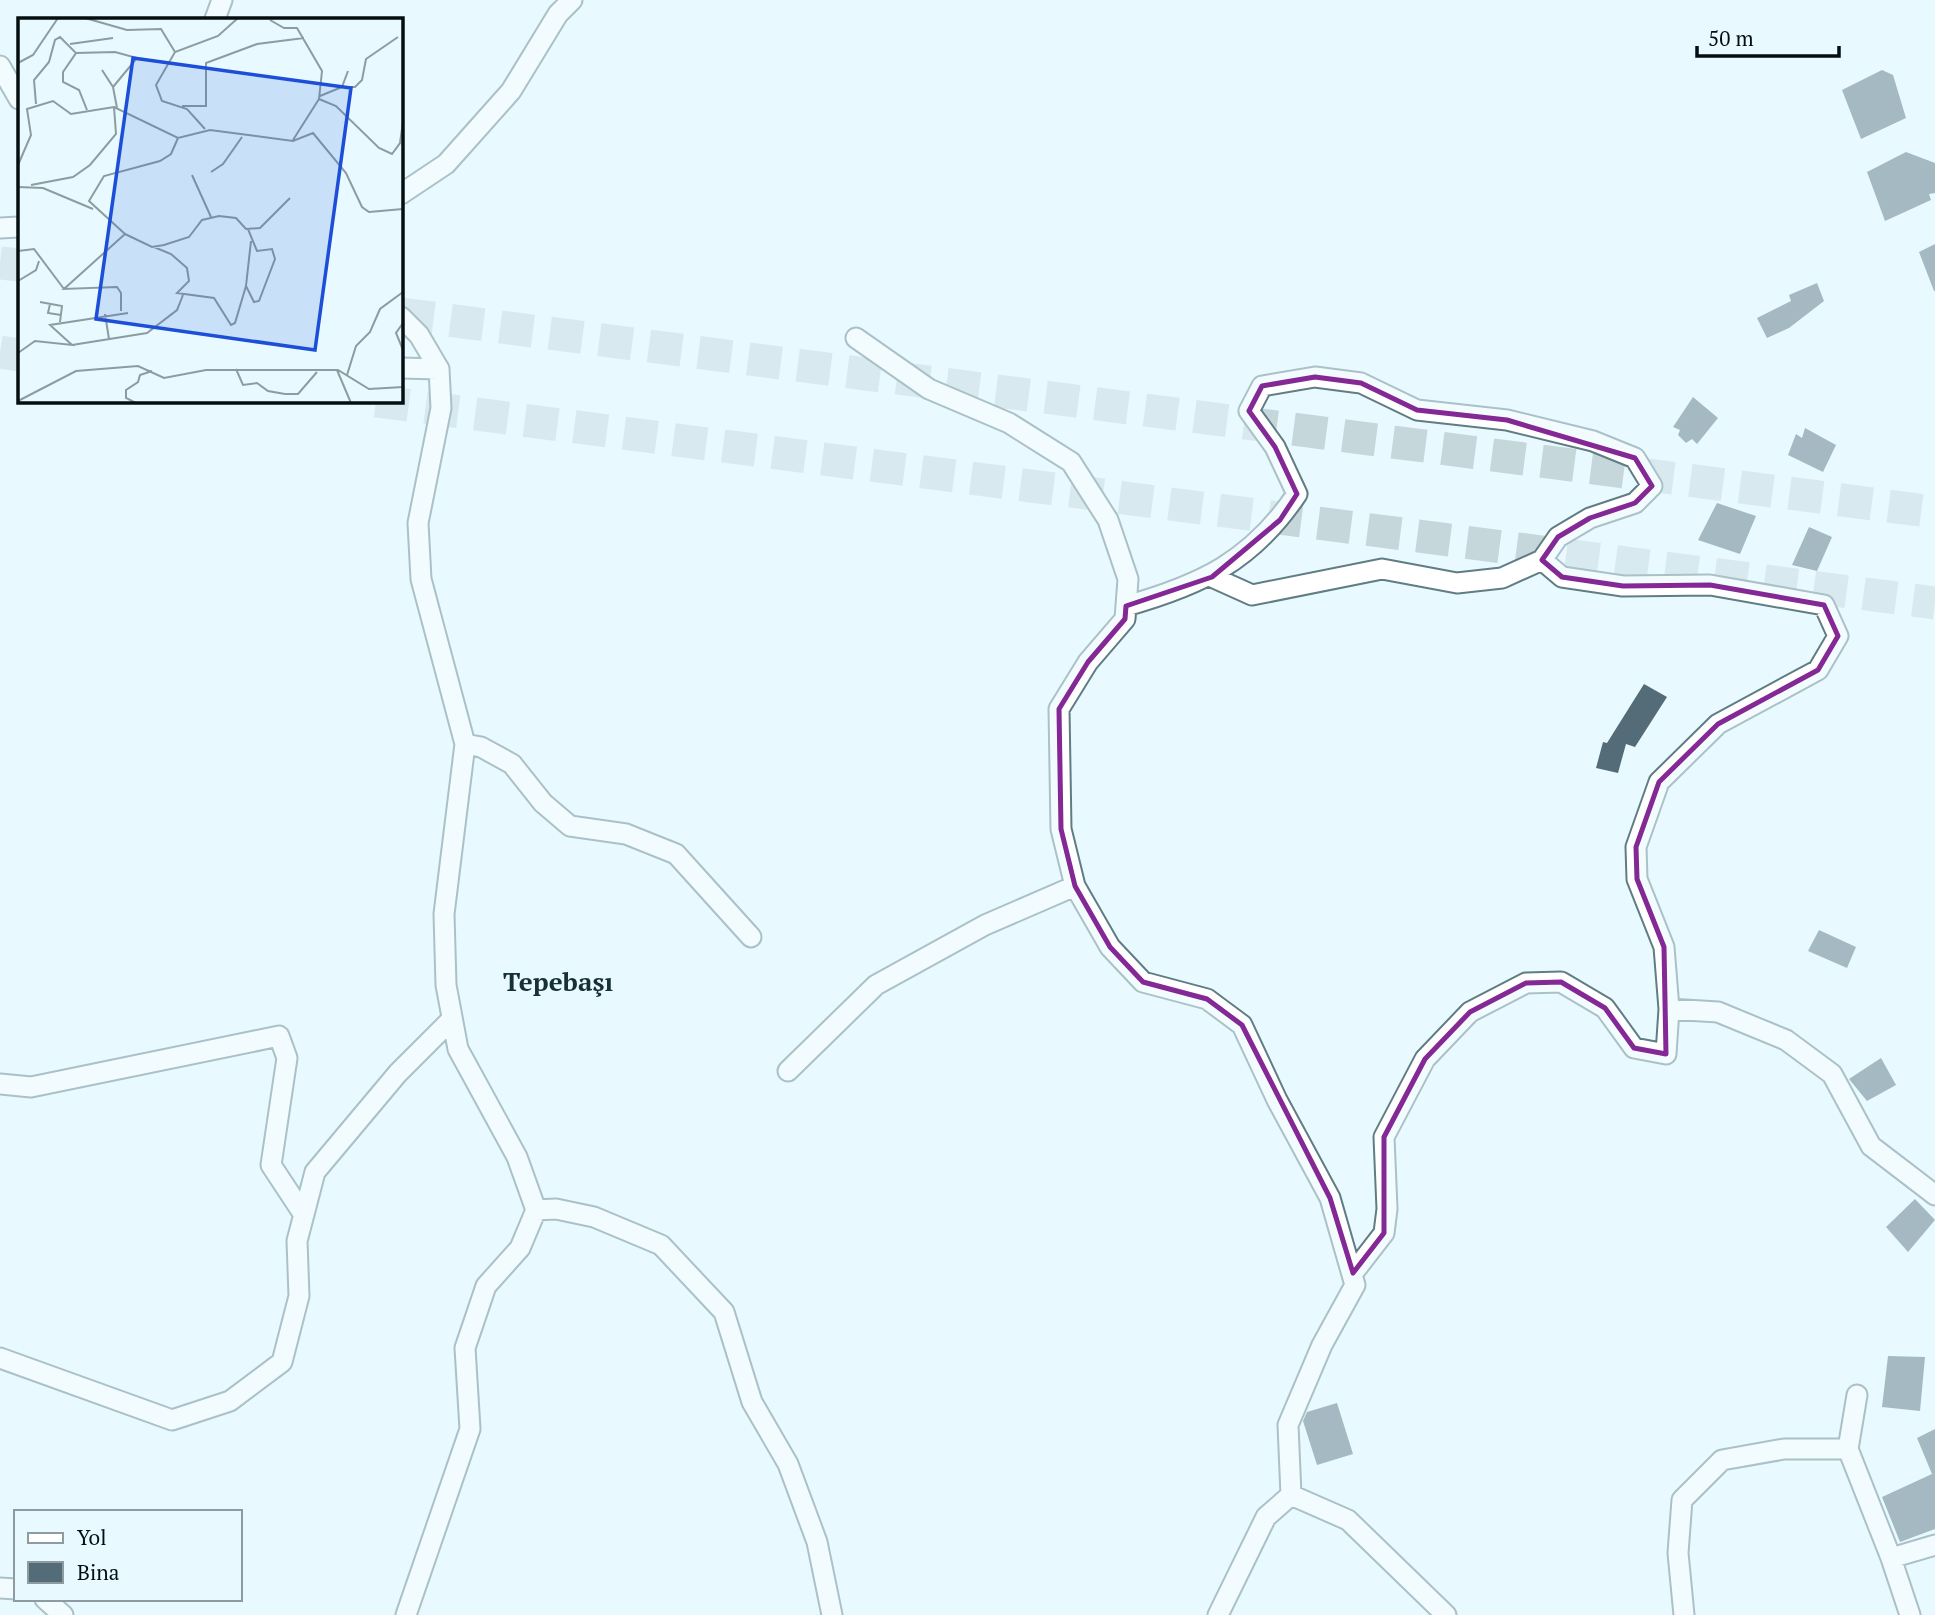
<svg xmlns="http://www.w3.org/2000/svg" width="1935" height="1615" viewBox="0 0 1935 1615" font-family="'PT Serif',serif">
  <rect width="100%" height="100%" fill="#e8faff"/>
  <!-- building -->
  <path fill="#546b78" d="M1882 70 1893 75 1906 118 1861 139 1842 90Z
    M1906 152 1935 163V193L1929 194 1931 200 1885 221 1867 172Z
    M1935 244V291H1934L1919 252Z
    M1817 283 1824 301 1789 328 1767 338 1757 318 1791 301 1789 295Z
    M1693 397 1718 418 1697 444 1692 439 1686 443 1678 435 1680 430 1673 427Z
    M1805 428 1836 445 1823 472 1788 455 1796 434 1802 438Z
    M1717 503 1756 516 1740 554 1698 540Z
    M1809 527 1832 537 1817 571 1792 565Z
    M1644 684 1667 697 1635 747 1626 744 1618 773 1596 768 1603 742 1607 743Z
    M1819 930 1856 947 1847 968 1808 951Z
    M1881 1058 1896 1085 1867 1101 1849 1079Z
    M1915 1199 1935 1220 1908 1252 1886 1227Z
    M1888 1356 1925 1357 1920 1411 1882 1407Z
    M1337 1403 1353 1454 1317 1465 1303 1421 1307 1412Z
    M1935 1429V1529L1900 1542 1882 1497 1932 1474 1917 1438Z"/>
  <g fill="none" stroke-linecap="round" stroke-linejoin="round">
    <!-- highway-tunnel -->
    <path stroke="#c6d7db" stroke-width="33" stroke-dasharray="33 17" stroke-linecap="butt" d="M0 263 19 265
      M401 314 1935 512
      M0 352 19 355
      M376 401 1935 603"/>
    <!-- street casing -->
    <g stroke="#607d83" stroke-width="23">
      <path id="street" d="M215 19 222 0
        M0 66 19 99
        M401 194 446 164 511 91 558 14 572 0
        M0 228 19 227
        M401 317 419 335 439 369 441 408 418 523 421 579 465 744 444 914 446 985 458 1049 517 1157 536 1210 520 1248 486 1286 465 1348 470 1429 406 1615
        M856 338 929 389 1009 423 1071 462 1108 520 1128 579 1125 619 1088 662 1059 709 1061 829 1075 886 1110 947 1143 982 1207 999 1242 1025 1277 1100 1330 1198 1355 1285 1322 1345 1288 1425 1291 1495
        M401 368 439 369
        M1212 577 1252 595 1382 569 1457 583 1502 578 1542 560
        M1126 606C1201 585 1252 561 1297 494L1275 447 1249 411 1262 386 1315 377 1361 383 1417 410 1507 420 1593 441 1635 458 1652 486 1635 503 1590 518 1558 537 1542 560 1562 577 1623 586 1710 585 1824 605 1838 636 1818 670 1718 724 1659 782 1636 847 1637 879 1664 947 1669 1009 1666 1054 1634 1048 1605 1008 1561 982 1526 983 1470 1012 1425 1059 1384 1137 1387 1209 1384 1233 1353 1273
        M465 744 481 747 512 764 543 803 570 826 626 834 676 854 751 937
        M1669 1009 1718 1012 1786 1040 1832 1074 1871 1146 1935 1195
        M788 1071 876 985 985 925 1075 886
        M0 1084 31 1087 279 1036 287 1058 271 1165 304 1215
        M536 1210 556 1209 594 1217 661 1245 724 1312 752 1402 788 1464 817 1542 832 1615
        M0 1358 172 1420 230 1401 282 1362 299 1296 297 1241 315 1172 398 1073 452 1019
        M1857 1395 1848 1449 1891 1558 1910 1615
        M1891 1558 1935 1545
        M0 1588 16 1589
        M45 1599 63 1615
        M1218 1615 1266 1517 1291 1495 1348 1520 1446 1615
        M1684 1615 1678 1553 1682 1500 1722 1460 1784 1449H1848"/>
    </g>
    <!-- street -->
    <use href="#street" stroke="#fff" stroke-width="19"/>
  </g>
  <!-- marked area -->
  <path d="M0 0H1935V1615H0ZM1315 377 1361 383 1417 410 1507 420 1635 458 1652 486 1635 503 1590 518 1558 537 1542 560 1562 577 1623 586 1710 585 1824 605 1838 636 1818 670 1718 724 1659 782 1636 847 1637 879 1664 947 1666 1054 1634 1048 1605 1008 1561 982 1526 983 1470 1012 1425 1059 1384 1137V1233L1353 1273 1330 1198 1242 1025 1207 999 1143 982 1110 947 1075 886 1061 829 1059 709 1088 662 1125 619 1126 606 1212 577 1280 520 1297 494 1275 447 1249 411 1262 386Z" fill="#e8faff" fill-opacity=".55" fill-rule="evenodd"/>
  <path fill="none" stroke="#832894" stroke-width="5" stroke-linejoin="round" d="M1315 377 1361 383 1417 410 1507 420 1635 458 1652 486 1635 503 1590 518 1558 537 1542 560 1562 577 1623 586 1710 585 1824 605 1838 636 1818 670 1718 724 1659 782 1636 847 1637 879 1664 947 1666 1054 1634 1048 1605 1008 1561 982 1526 983 1470 1012 1425 1059 1384 1137V1233L1353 1273 1330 1198 1242 1025 1207 999 1143 982 1110 947 1075 886 1061 829 1059 709 1088 662 1125 619 1126 606 1212 577 1280 520 1297 494 1275 447 1249 411 1262 386Z"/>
  <g text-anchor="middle" stroke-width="7" stroke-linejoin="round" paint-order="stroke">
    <!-- district labels -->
    <g font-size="26" font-weight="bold" fill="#163136" stroke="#e8faff">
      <text x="558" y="991">Tepebaşı</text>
    </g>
  </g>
  <!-- overview -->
  <g transform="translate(18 18)">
    <rect width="385" height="385" fill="#e8faff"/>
    <path fill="none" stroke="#8d9ca0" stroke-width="2" d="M67 0 109 12 143 11 157 34M252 2 266 10H279L304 53 301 81 275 122M52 26 95 20M58 35 97 34 119 40 95 69M0 45 15 37 40 0M84 52 95 69 99 90M324 69H337L344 62 348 41 380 19M302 78 324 69 330 53M301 81 318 88 361 130 374 136 382 125 385 104M18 86 16 62 31 44 37 22 42 19 58 35 45 54V64L61 72 69 92M164 88H188V45L239 26 286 20M187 111 169 91 144 83 138 67 157 34 200 18 220 0M0 147 13 117 9 91 35 83 53 96 96 89 160 120 192 112 275 123 295 115 328 155 344 189 351 194 385 191M193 154 205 146 224 119M174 157 193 199M13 167 55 159 72 147 98 116 96 89M0 169 25 170 75 191M107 216 134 229 146 227 171 219 184 202 201 198 218 200 228 211 242 210 272 180M136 229 153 236 169 250 171 263 159 275 196 280 213 307 217 305 228 268 236 284 241 283 257 241 254 231 239 233 230 211M0 233 16 231 46 271M0 263 18 252 21 243M228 268 233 223M22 284 44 288 42 304M32 286 30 295 43 297M103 293V275L99 269 46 271 107 216 71 183 86 158 142 143 153 136 160 120M87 296 91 321M385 305 378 315 385 332M54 327 129 315 159 292 165 277M0 335 17 323 54 327 32 307 110 295M218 351 225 367 239 365 250 373 267 376H280L299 354M319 352 333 385M329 357 338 328 352 314 362 291 385 274M0 383 58 353 120 348 146 360 188 352H320L351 371 385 369M118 385 108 380V372L120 364 122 357 134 353"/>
    <path fill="#1d4ed8" fill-opacity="0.15" stroke="#1d4ed8" stroke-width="3.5" d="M115 40 333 70 297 332 78 301Z"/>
    <rect width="385" height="385" fill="none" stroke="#050f11" stroke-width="3.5"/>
  </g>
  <!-- legend -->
  <rect x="14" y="1510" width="228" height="91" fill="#e8faff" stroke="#8d9ca0" stroke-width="2"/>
  <rect x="28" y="1533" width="35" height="10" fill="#ffffff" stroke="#8d9ca0" stroke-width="2"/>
  <text x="77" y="1545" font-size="21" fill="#050f11">Yol</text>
  <rect x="28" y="1562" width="35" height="21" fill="#546b78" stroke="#8d9ca0" stroke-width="2"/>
  <text x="77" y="1580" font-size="21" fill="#050f11">Bina</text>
  <!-- scale -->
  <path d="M1697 46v10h142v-10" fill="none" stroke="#050f11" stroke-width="3.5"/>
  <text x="1708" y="46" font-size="21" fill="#050f11" stroke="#e8faff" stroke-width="5" paint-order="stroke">50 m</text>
</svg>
